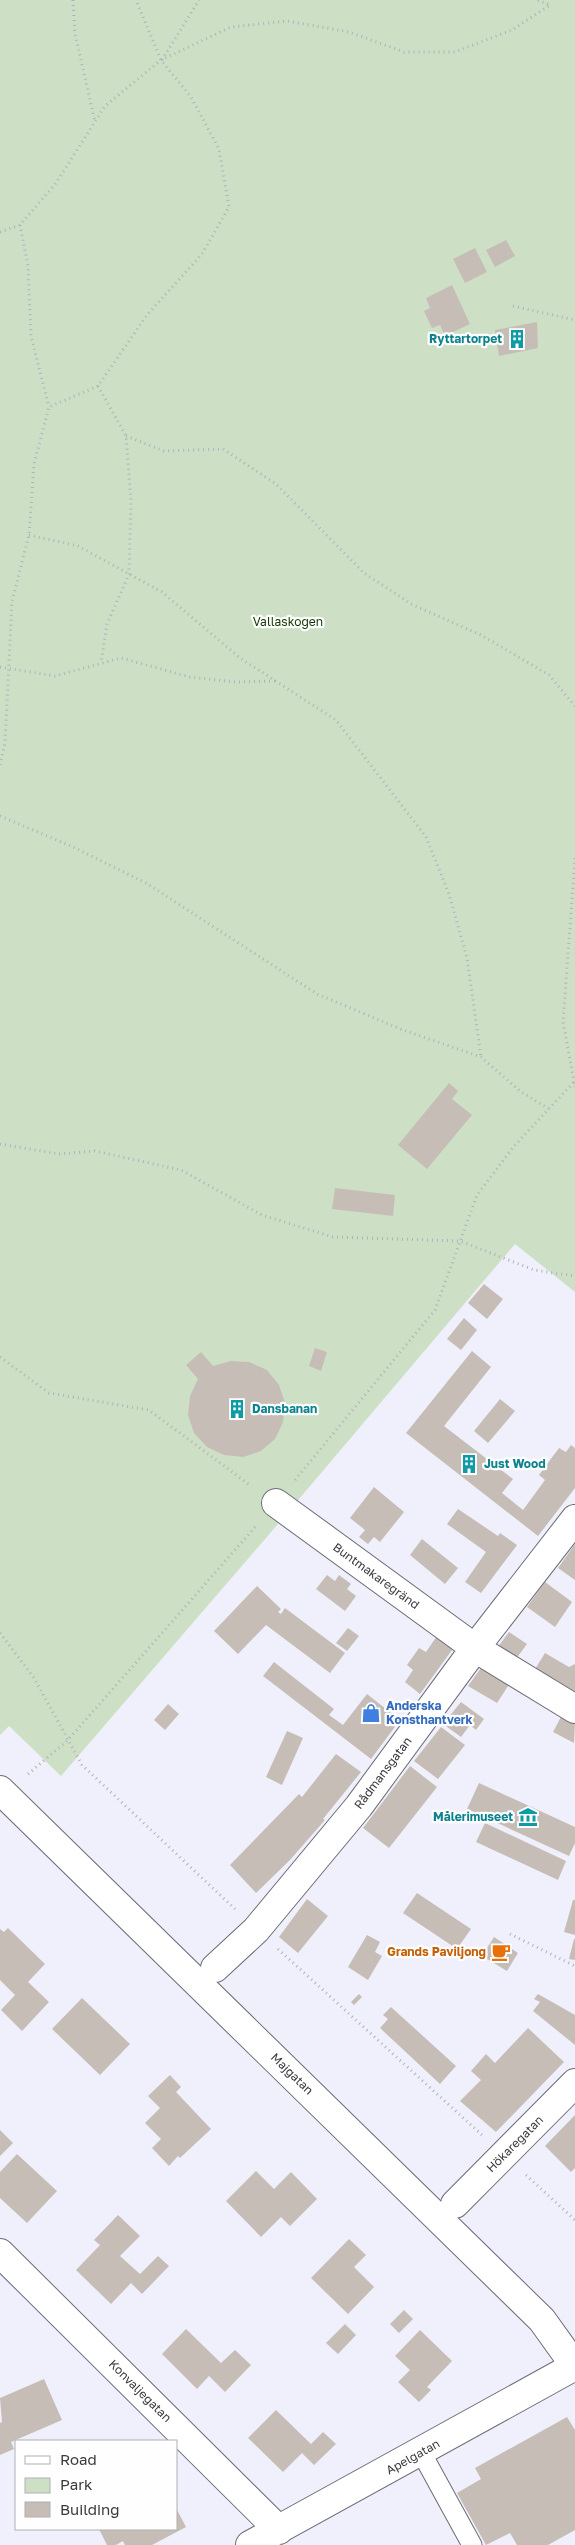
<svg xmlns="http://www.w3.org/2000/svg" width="575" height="2545" viewBox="0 0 575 2545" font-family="'Golos Text',sans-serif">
  <rect width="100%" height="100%" fill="#eff0fb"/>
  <!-- green -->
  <path fill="#cde0c6" d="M0 0H575V1292L515 1244 266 1538 61 1776 9 1726 0 1735Z"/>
  <!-- building -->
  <path fill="#c7bdb7" d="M506 240 515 256 495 267 486 250Z
    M475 248 487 272 465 283 453 259Z
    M452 285 470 324 445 336 440 325 432 328 424 311 430 308 426 298Z
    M537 322 538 348 499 356 495 330Z
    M449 1083 458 1091 452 1099 472 1115 427 1169 398 1145Z
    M335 1188 395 1195 393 1216 332 1209Z
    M484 1284 503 1299 487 1319 468 1303Z
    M464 1318 477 1330 461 1350 447 1339Z
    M315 1348 327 1352 321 1371 309 1366Z
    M472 1351 491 1367 444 1426 513 1479 502 1493 523 1510 545 1480 539 1475 559 1448 566 1452 571 1445 575 1448V1488L538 1536 406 1433Z
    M201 1352 213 1366 231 1361 249 1362 267 1370 279 1385 285 1403 283 1422 275 1439 261 1451 243 1457 224 1455 207 1447 194 1433 188 1415 190 1396 198 1379 186 1365Z
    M500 1399 515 1411 488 1443 474 1431Z
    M374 1487 404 1512 380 1542 374 1537 368 1544 359 1537 365 1530 350 1518Z
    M458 1509 498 1536 500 1533 517 1545 481 1593 465 1582 486 1552 447 1524Z
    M422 1539 458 1568 445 1584 410 1555Z
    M575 1544V1580L558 1568Z
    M327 1575 335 1581 339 1575 351 1584 347 1589 356 1596 345 1611 316 1589Z
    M545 1582 572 1602 555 1627 527 1607Z
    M257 1586 281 1609 278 1612 281 1614 285 1608 345 1653 330 1673 266 1625 238 1654 214 1631Z
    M348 1628 359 1636 347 1651 336 1643Z
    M509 1632 527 1644 513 1663 494 1652Z
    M439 1633 455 1646 420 1694 405 1682 413 1670 407 1665 419 1648 426 1652Z
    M545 1653 569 1667 575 1664V1700L532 1674Z
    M274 1662 334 1709 329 1715 343 1725 367 1694 400 1720 371 1759 263 1676Z
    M483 1665 510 1683 497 1703 468 1686Z
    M461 1702 484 1719 476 1730 470 1725 461 1737 443 1724Z
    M168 1704 179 1714 165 1730 154 1720Z
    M562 1715 575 1722 574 1743 553 1732Z
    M441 1727 465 1745 438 1779 414 1761Z
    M287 1731 303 1738 282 1785 266 1777Z
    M336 1754 361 1772 323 1819 325 1820 290 1860 256 1893 230 1865 299 1794 302 1797Z
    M410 1766 437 1787 389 1848 363 1828Z
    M479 1783 575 1827V1843L569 1856 467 1809Z
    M485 1823 566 1861 558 1880 476 1842Z
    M417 1893 471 1929 457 1949 403 1913Z
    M307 1899 328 1916 298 1953 279 1937Z
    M573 1900H575V1935L564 1932Z
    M8 1928 45 1964 28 1982 49 2002 22 2031 1 2010 15 1995 0 1980V1929L4 1932Z
    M367 1935 380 1942 375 1952 382 1956 368 1980 348 1967Z
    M494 1937 518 1953 507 1971 482 1956Z
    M574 1939H575V1960L569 1959Z
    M359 1994 362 1997 354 2005 351 2002Z
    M538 1994 575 2015V2045L533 2011 540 2002 534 1999Z
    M82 1998 130 2044 100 2075 52 2029Z
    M391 2007 456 2066 440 2084 380 2028 388 2019 383 2015Z
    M528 2028 564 2062 496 2132 460 2101 481 2080 471 2071 486 2054 495 2063Z
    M170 2075 181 2087 176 2092 211 2129 180 2158 178 2156 169 2166 152 2148 161 2139 145 2123 160 2108 148 2096Z
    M575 2115V2168L571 2172 545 2146Z
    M0 2130 13 2143 0 2156Z
    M17 2154 57 2191 27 2223 0 2198V2172Z
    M256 2171 274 2189 291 2172 317 2199 290 2226 281 2217 261 2237 226 2201Z
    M118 2215 140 2236 120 2256 140 2274 158 2256 169 2266 142 2294 131 2283 111 2304 76 2270 100 2245 94 2240Z
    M349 2239 366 2255 354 2267 374 2287 348 2314 311 2278Z
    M404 2310 413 2319 399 2333 390 2324Z
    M345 2324 356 2335 338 2354 326 2343Z
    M186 2329 221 2363 235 2350 251 2365 225 2392 209 2376 197 2389 162 2354Z
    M420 2330 452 2361 427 2387 431 2390 419 2402 398 2382 410 2370 395 2356Z
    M44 2379 62 2420 11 2442 14 2449 0 2455V2423L2 2422 0 2398Z
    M276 2410 311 2444 323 2432 336 2444 314 2465 302 2453 283 2472 248 2438Z
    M567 2417 575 2430V2530L548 2545H517L510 2533 486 2545 457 2493 481 2479 475 2468Z
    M176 2508 186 2527 152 2545H125L123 2541 116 2545H107L99 2529H176Z"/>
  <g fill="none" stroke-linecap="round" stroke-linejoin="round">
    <!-- lane casing -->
    <g stroke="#6c6c76" stroke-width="21">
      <path id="lane" d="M421 2452 472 2545"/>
    </g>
    <!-- street casing -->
    <g stroke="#6c6c76" stroke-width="30">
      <path id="street" d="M276 1503 475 1648 575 1709
        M0 1790 542 2320 575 2366
        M215 1968 256 1930 359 1806 475 1648 575 1519
        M455 2204 575 2083
        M0 2253 279 2530
        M250 2545 575 2366"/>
    </g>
    <!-- path -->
    <path stroke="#b1b1ba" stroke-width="3" stroke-dasharray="1 4" stroke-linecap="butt" d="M73 0 75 34 95 122
      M162 60 199 0
      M20 225 28 266 31 336 49 407
      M0 232 20 225 56 183 105 106 161 60 231 27 287 21 349 32 404 52H455L512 30 550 5 537 0
      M513 306 575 320
      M98 386 126 436 131 501 129 574 107 624 101 663
      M126 436 164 451 223 449 276 484 364 573 411 604 481 635 549 675 575 706
      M29 535 78 546 162 592 240 658 336 720 426 837 449 894 467 958 481 1057
      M0 667 55 676 121 658 190 677 235 682 277 681
      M0 765 5 743 12 601 29 535 34 464 49 407 98 386 147 315 202 254 229 207 219 149 191 97 161 60 136 0
      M0 816 73 847 146 883 317 994 403 1030 481 1057 521 1092 549 1109
      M575 858 563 1022 575 1087
      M0 1144 59 1154 95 1151 181 1170 262 1215 333 1237 460 1241 534 1270 575 1276
      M0 1357 49 1393 149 1410 251 1486
      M295 1480 435 1310 477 1195 515 1145 574 1082
      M0 1633 34 1678 82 1765 235 1909
      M28 1774 67 1741 257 1525
      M510 1934 575 1966
      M278 1949 482 2135
      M526 2175 575 2220"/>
    <!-- lane -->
    <use href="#lane" stroke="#fff" stroke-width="19"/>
    <!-- street -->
    <use href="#street" stroke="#fff" stroke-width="28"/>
  </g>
  <!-- icons -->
  <defs>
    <g id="building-bare" transform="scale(1.5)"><path d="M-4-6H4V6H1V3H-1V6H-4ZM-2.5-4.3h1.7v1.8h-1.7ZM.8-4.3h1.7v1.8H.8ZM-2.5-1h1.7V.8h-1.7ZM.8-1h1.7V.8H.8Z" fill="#0f9aa8" stroke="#fefefe" stroke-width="2.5" paint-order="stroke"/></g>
    <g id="shop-bare" transform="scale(1.5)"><path d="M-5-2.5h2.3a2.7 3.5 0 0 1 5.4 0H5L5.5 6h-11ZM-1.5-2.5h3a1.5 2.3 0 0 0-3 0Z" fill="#3f7fe0" stroke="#fefefe" stroke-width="2.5" paint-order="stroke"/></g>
    <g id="museum-bare" transform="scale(1.5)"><path d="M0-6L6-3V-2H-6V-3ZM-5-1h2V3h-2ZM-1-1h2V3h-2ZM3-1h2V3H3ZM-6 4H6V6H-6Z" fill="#0f9aa8" stroke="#fefefe" stroke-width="2.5" paint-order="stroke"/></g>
    <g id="cafe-bare" transform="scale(1.5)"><path d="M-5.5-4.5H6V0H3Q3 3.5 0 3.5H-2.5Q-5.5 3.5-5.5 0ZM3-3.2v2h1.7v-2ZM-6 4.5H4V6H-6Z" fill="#e8710a" stroke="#fefefe" stroke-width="2.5" paint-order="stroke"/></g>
  </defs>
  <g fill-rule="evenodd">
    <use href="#building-bare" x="517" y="339"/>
    <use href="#building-bare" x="237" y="1409"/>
    <use href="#building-bare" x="469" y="1464"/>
    <use href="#shop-bare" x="371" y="1713"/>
    <use href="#museum-bare" x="528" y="1817"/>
    <use href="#cafe-bare" x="501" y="1952"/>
  </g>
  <g text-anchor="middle" stroke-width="4.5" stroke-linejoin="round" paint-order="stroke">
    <!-- culture labels -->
    <g font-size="12" font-weight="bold" fill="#0d838f" stroke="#fefefe" text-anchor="end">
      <text x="502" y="343">Ryttartorpet</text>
      <text x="252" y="1413" text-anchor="start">Dansbanan</text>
      <text x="484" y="1468" text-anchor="start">Just Wood</text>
      <text x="513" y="1821">Målerimuseet</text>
    </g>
    <!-- park labels -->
    <g font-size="12" fill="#153600" stroke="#fefefe">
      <text x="288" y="626">Vallaskogen</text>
    </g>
    <!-- street labels -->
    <g font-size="12" fill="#3a3a3e" stroke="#fefefe">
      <text transform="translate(376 1576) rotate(36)" y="4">Buntmakaregränd</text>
      <text transform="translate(383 1773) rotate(-53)" y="4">Rådmansgatan</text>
      <text transform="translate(292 2074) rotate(44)" y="4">Majgatan</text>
      <text transform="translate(515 2144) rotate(-45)" y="4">Hökaregatan</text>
      <text transform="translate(140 2391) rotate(45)" y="4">Konvaljegatan</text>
      <text transform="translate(413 2457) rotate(-29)" y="4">Apelgatan</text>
    </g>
    <!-- shop labels -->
    <g font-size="12" font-weight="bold" fill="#366cbe" stroke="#fefefe" text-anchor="start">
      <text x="386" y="1710">Anderska<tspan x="386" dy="14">Konsthantverk</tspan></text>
    </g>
    <!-- food labels -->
    <g font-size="12" font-weight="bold" fill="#c56008" stroke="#fefefe" text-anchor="end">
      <text x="486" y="1956">Grands Paviljong</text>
    </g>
  </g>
  <!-- legend -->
  <rect x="15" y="2440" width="162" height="90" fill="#fefefe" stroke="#b0b0b1"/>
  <rect x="25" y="2456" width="25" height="8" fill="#ffffff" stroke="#b0b0b1"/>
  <text x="60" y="2465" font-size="15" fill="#3a3a3e">Road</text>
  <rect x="25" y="2478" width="25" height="15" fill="#cde0c6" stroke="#b0b0b1"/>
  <text x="60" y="2490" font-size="15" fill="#3a3a3e">Park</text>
  <rect x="25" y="2502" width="25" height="15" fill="#c7bdb7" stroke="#b0b0b1"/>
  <text x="60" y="2515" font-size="15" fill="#3a3a3e">Building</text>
</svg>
